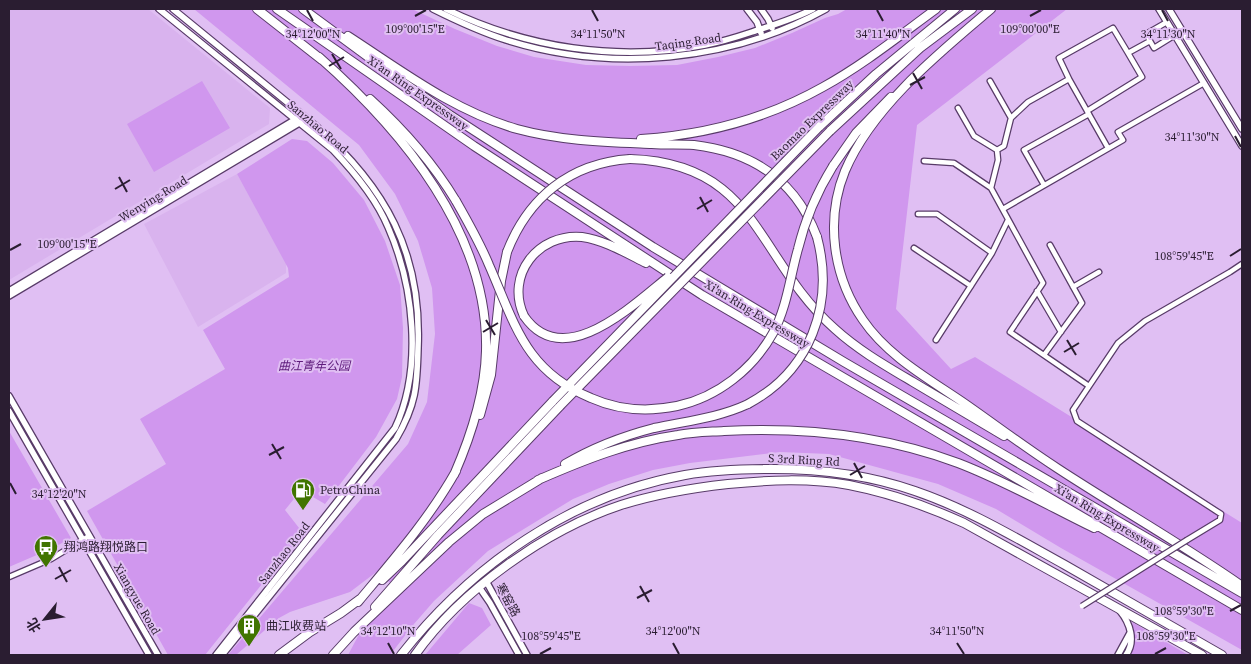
<svg xmlns="http://www.w3.org/2000/svg" width="1251" height="664" viewBox="0 0 1251 664" font-family="'Source Serif 4','Noto Sans SC',serif">
  <rect width="100%" height="100%" fill="#e0bff3"/>
  <!-- built -->
  <path fill="#d9b3ee" d="M9 9H148L270 108 269 124 9 280Z
    M237 174 286 263V273L198 327 144 224Z"/>
  <!-- green -->
  <path fill="#d097ee" d="M194 9H412L455 29 497 46 534 57 586 65 630 66 677 65 718 57 755 48 792 33 825 18 838 14 847 9H1067L917 125 896 309 951 369 975 357 1242 523V650L1061 548 996 509 938 484 829 454 780 452 690 463 653 470 609 484 573 499 488 551 434 601 414 624 390 655H348L364 625 399 594 379 570 350 592 290 612 279 618 236 655H228L408 444 427 402 435 334 432 288 418 241 395 194 359 145Z
    M202 81 230 128 154 172 127 124Z
    M292 139 307 141 333 163 364 200 385 241 400 285 403 328 402 377 397 399 376 437 325 504 301 490 285 510 303 533 205 655H168L87 511 166 464 140 419 225 369 203 330 289 277 288 268 237 174Z
    M9 431 71 538 53 548 9 567Z
    M469 603 482 608 491 625 457 655H425Z
    M1132 622 1188 655H1130C1136 643 1135 634 1132 622Z"/>
  <g fill="none" stroke-linecap="round" stroke-linejoin="round">
    <!-- street casing -->
    <g stroke="#583b68" stroke-width="7">
      <path id="street" d="M1150 41 1146 34 1167 22
        M1069 79 1108 148
        M990 81 1011 118
        M958 108 974 136 997 150
        M1087 111 1142 77 1128 53
        M924 161 954 163 991 188
        M1044 185 1024 150 1089 114
        M1003 209 1123 140 1118 132 1204 83
        M918 214H937L992 253
        M914 248 971 286
        M1073 287 1099 272
        M1037 291 1061 332
        M936 340 992 253 1008 220
        M1044 355 1082 303 1050 245
        M1089 386 1010 332 1043 283 991 188 998 160 997 150 1004 146 1011 118 1028 102 1069 79 1059 58 1113 28 1128 53 1150 41 1154 48 1175 35
        M1187 540 1220 520 1221 514 1077 421 1073 410 1118 343 1145 321 1230 272 1242 264
        M9 577 51 559 89 536"/>
    </g>
    <!-- secondary casing -->
    <g stroke="#583b68" stroke-width="8">
      <path id="secondary" d="M159 9 333 150C355 173 376 198 388 227 414 286 423 368 395 428L216 655
        M173 9 315 125C386 187 422 253 418 348 417 387 416 405 396 439L222 655
        M433 9C457 21 481 32 506 40 610 73 731 62 826 9
        M446 9C526 48 618 62 705 45 721 42 737 37 752 32 773 25 794 19 813 9
        M747 9 757 22 761 33
        M761 9 768 19 772 28
        M1159 9 1242 146
        M1169 9 1242 129
        M9 291 296 119
        M9 296 301 122
        M9 396 158 655
        M9 411 149 655
        M486 581 527 655
        M479 587 490 603 519 655
        M1120 611C1130 623 1136 641 1126 655
        M1118 655 1130 633"/>
    </g>
    <!-- highway casing -->
    <g stroke="#583b68" stroke-width="10">
      <path id="highway" d="M257 9 322 60
        M277 9 474 146 702 295 1242 610
        M303 9 394 76 450 115 653 247 844 362 1242 593
        M991 9C939 53 872 107 845 171 825 220 833 277 863 320 888 357 931 380 967 405 997 426 1026 448 1057 468 1118 508 1182 544 1242 586
        M348 36C402 71 454 111 517 129 561 141 607 142 652 144 666 145 680 144 694 145 753 152 796 181 817 237
        M319 57C402 130 489 234 486 351 485 394 471 436 454 475
        M370 99C403 129 433 163 456 201
        M819 127 876 74 955 9
        M830 131 920 48 972 9
        M641 139C704 135 768 118 823 87 863 65 899 36 936 9
        M630 159C759 163 756 260 835 329 858 350 886 366 913 382 943 400 974 418 1004 436
        M833 166 856 133 891 97
        M524 316C505 275 538 233 582 237 604 240 626 253 646 263
        M480 415 491 375 501 281 507 252
        M565 464C592 448 623 436 654 428 686 421 718 418 748 404
        M538 480C584 460 629 442 678 435 693 432 708 432 724 431 803 427 883 435 958 463 1005 481 1049 506 1094 528
        M382 580 402 561 553 401
        M358 602C393 560 429 519 456 471
        M375 607 438 535 560 406
        M279 655 310 632 341 613 360 599
        M333 655 354 632 449 542 483 514 542 478
        M401 655C471 566 571 495 685 475 714 470 744 469 773 469 821 469 869 475 915 491 968 509 1016 538 1065 565 1117 595 1170 625 1222 655
        M415 655C461 590 546 530 621 505 656 494 692 488 728 484 769 480 809 478 849 485 890 493 927 506 964 523L1202 655"/>
    </g>
    <!-- street -->
    <use href="#street" stroke="#fff" stroke-width="4.5"/>
    <!-- secondary -->
    <use href="#secondary" stroke="#fff" stroke-width="5.5"/>
    <!-- highway -->
    <use href="#highway" stroke="#fff" stroke-width="8"/>
    <!-- street-bridge casing -->
    <g stroke="#583b68" stroke-width="7" stroke-linecap="butt">
      <path id="street-bridge" d="M1082 606 1187 540"/>
    </g>
    <!-- highway-bridge casing -->
    <g stroke="#583b68" stroke-width="10" stroke-linecap="butt">
      <path id="highway-bridge" d="M456 201C468 222 480 243 489 265 515 324 525 371 591 398 618 410 648 412 677 406 718 397 753 369 773 333 787 307 790 277 798 249 805 220 817 192 833 166
        M507 252C528 198 570 163 630 159
        M524 316C563 373 633 305 668 277
        M553 401 819 127
        M748 404C810 371 835 305 817 237
        M560 406 830 131"/>
    </g>
    <!-- street-bridge -->
    <use href="#street-bridge" stroke="#fff" stroke-width="4.5"/>
    <!-- highway-bridge -->
    <use href="#highway-bridge" stroke="#fff" stroke-width="8"/>
  </g>
  <!-- ticks -->
  <path fill="none" stroke="#2a1d31" stroke-width="2" d="M307 10 313 21M592 10 598 21M877 10 883 21M1162 10 1168 21M415 16 426 10M1030 16 1041 10M332 54 341 69M329 66 344 57M913 73 922 89M910 85 925 77M1235 136 1241 147M119 177 127 192M115 189 130 180M700 197 708 212M697 209 712 200M10 250 21 244M1230 256 1241 249M486 320 495 335M483 332 498 323M1067 340 1076 355M1064 352 1079 343M272 444 281 459M269 455 284 447M854 463 862 478M850 475 865 466M10 483 16 494M59 567 67 582M55 579 71 570M640 586 649 602M637 598 652 590M1230 611 1241 605M388 643 394 654M673 643 679 654M957 643 964 654M540 654 551 648M1155 654 1166 648"/>
  <!-- icons -->
  <defs>
    <g id="fuel-pin" transform="scale(1.25)"><path d="M0 17L-7.5 6A9.5 9.5 0 1 1 7.5 6Z" fill="#417500" stroke="#e0bff3"/><path d="M-5.5-6h7V0h2V4h1.3V-2.5L3-4.5l.8-.8L6-3V5H2.5V1h-1V6h-7ZM-4.2-4.7v3.2H.2V-4.7Z" fill="#fff"/></g>
    <g id="bus-pin" transform="scale(1.25)"><path d="M0 17L-7.5 6A9.5 9.5 0 1 1 7.5 6Z" fill="#417500" stroke="#e0bff3"/><path d="M-5-6H5V4H4V6H2V4H-2V6H-4V4H-5ZM-3.5-4V0h7V-4ZM-3.5 1.2v1.5H-2V1.2ZM2 1.2v1.5H3.5V1.2Z" fill="#fff"/></g>
    <g id="building-pin" transform="scale(1.25)"><path d="M0 17L-7.5 6A9.5 9.5 0 1 1 7.5 6Z" fill="#417500" stroke="#e0bff3"/><path d="M-4-6H4V6H1V3H-1V6H-4ZM-2.5-4.3h1.7v1.8h-1.7ZM.8-4.3h1.7v1.8H.8ZM-2.5-1h1.7V.8h-1.7ZM.8-1h1.7V.8H.8Z" fill="#fff"/></g>
  </defs>
  <g fill-rule="evenodd">
    <use href="#fuel-pin" x="303" y="490"/>
    <use href="#bus-pin" x="46" y="547"/>
    <use href="#building-pin" x="249" y="626"/>
  </g>
  <g text-anchor="middle" stroke-width="4" stroke-linejoin="round" paint-order="stroke">
    <!-- street labels -->
    <g font-size="12" fill="#2a1d31" stroke="#e0bff3">
      <text transform="translate(688 42) rotate(-8)" y="4">Taqing Road</text>
      <text transform="translate(418 93) rotate(35)" y="4">Xi'an Ring Expressway</text>
      <text transform="translate(812 120) rotate(-44)" y="4">Baomao Expressway</text>
      <text transform="translate(318 127) rotate(40)" y="4">Sanzhao Road</text>
      <text transform="translate(153 199) rotate(-31)" y="4">Wenying Road</text>
      <text transform="translate(757 314) rotate(31)" y="4">Xi'an Ring Expressway</text>
      <text transform="translate(804 460) rotate(3)" y="4">S 3rd Ring Rd</text>
      <text transform="translate(1107 518) rotate(31)" y="4">Xi'an Ring Expressway</text>
      <text transform="translate(284 553) rotate(-52)" y="4">Sanzhao Road</text>
      <text transform="translate(137 599) rotate(60)" y="4">Xiangyue Road</text>
      <text transform="translate(508 600) rotate(61)" y="4">寒窑路</text>
    </g>
    <!-- park labels -->
    <g font-size="12" font-style="italic" fill="#5f1c7c" stroke="#e0bff3">
      <text x="314" y="370">曲江青年公园</text>
    </g>
    <!-- poi labels -->
    <g font-size="12" fill="#2a1d31" stroke="#e0bff3" text-anchor="start">
      <text x="320" y="494">PetroChina</text>
      <text x="64" y="551">翔鸿路翔悦路口</text>
      <text x="266" y="630">曲江收费站</text>
    </g>
  </g>
  <g font-size="12" text-anchor="middle" fill="#2a1d31" stroke="#e0bff3" stroke-width="4" stroke-linejoin="round" paint-order="stroke">
    <text x="1030" y="33">109°00'00"E</text>
    <text x="415" y="33">109°00'15"E</text>
    <text x="598" y="38">34°11'50"N</text>
    <text x="883" y="38">34°11'40"N</text>
    <text x="1168" y="38">34°11'30"N</text>
    <text x="313" y="38">34°12'00"N</text>
    <text x="1192" y="141">34°11'30"N</text>
    <text x="67" y="248">109°00'15"E</text>
    <text x="1184" y="260">108°59'45"E</text>
    <text x="59" y="498">34°12'20"N</text>
    <text x="1184" y="615">108°59'30"E</text>
    <text x="388" y="635">34°12'10"N</text>
    <text x="673" y="635">34°12'00"N</text>
    <text x="957" y="635">34°11'50"N</text>
    <text x="551" y="640">108°59'45"E</text>
    <text x="1166" y="640">108°59'30"E</text>
  </g>
  <!-- border -->
  <rect width="1251" height="664" fill="none" stroke="#2a1d31" stroke-width="20"/>
  <!-- north arrow -->
  <g transform="translate(45 619) rotate(240)" stroke="#e0bff3" stroke-width="4" paint-order="stroke">
  <path d="M0-4L9 19L0 12L-9 19Z" fill="#2a1d31"/>
  <text y="-8" font-size="14" font-weight="bold" text-anchor="middle" fill="#2a1d31">北</text>
  </g>
</svg>
